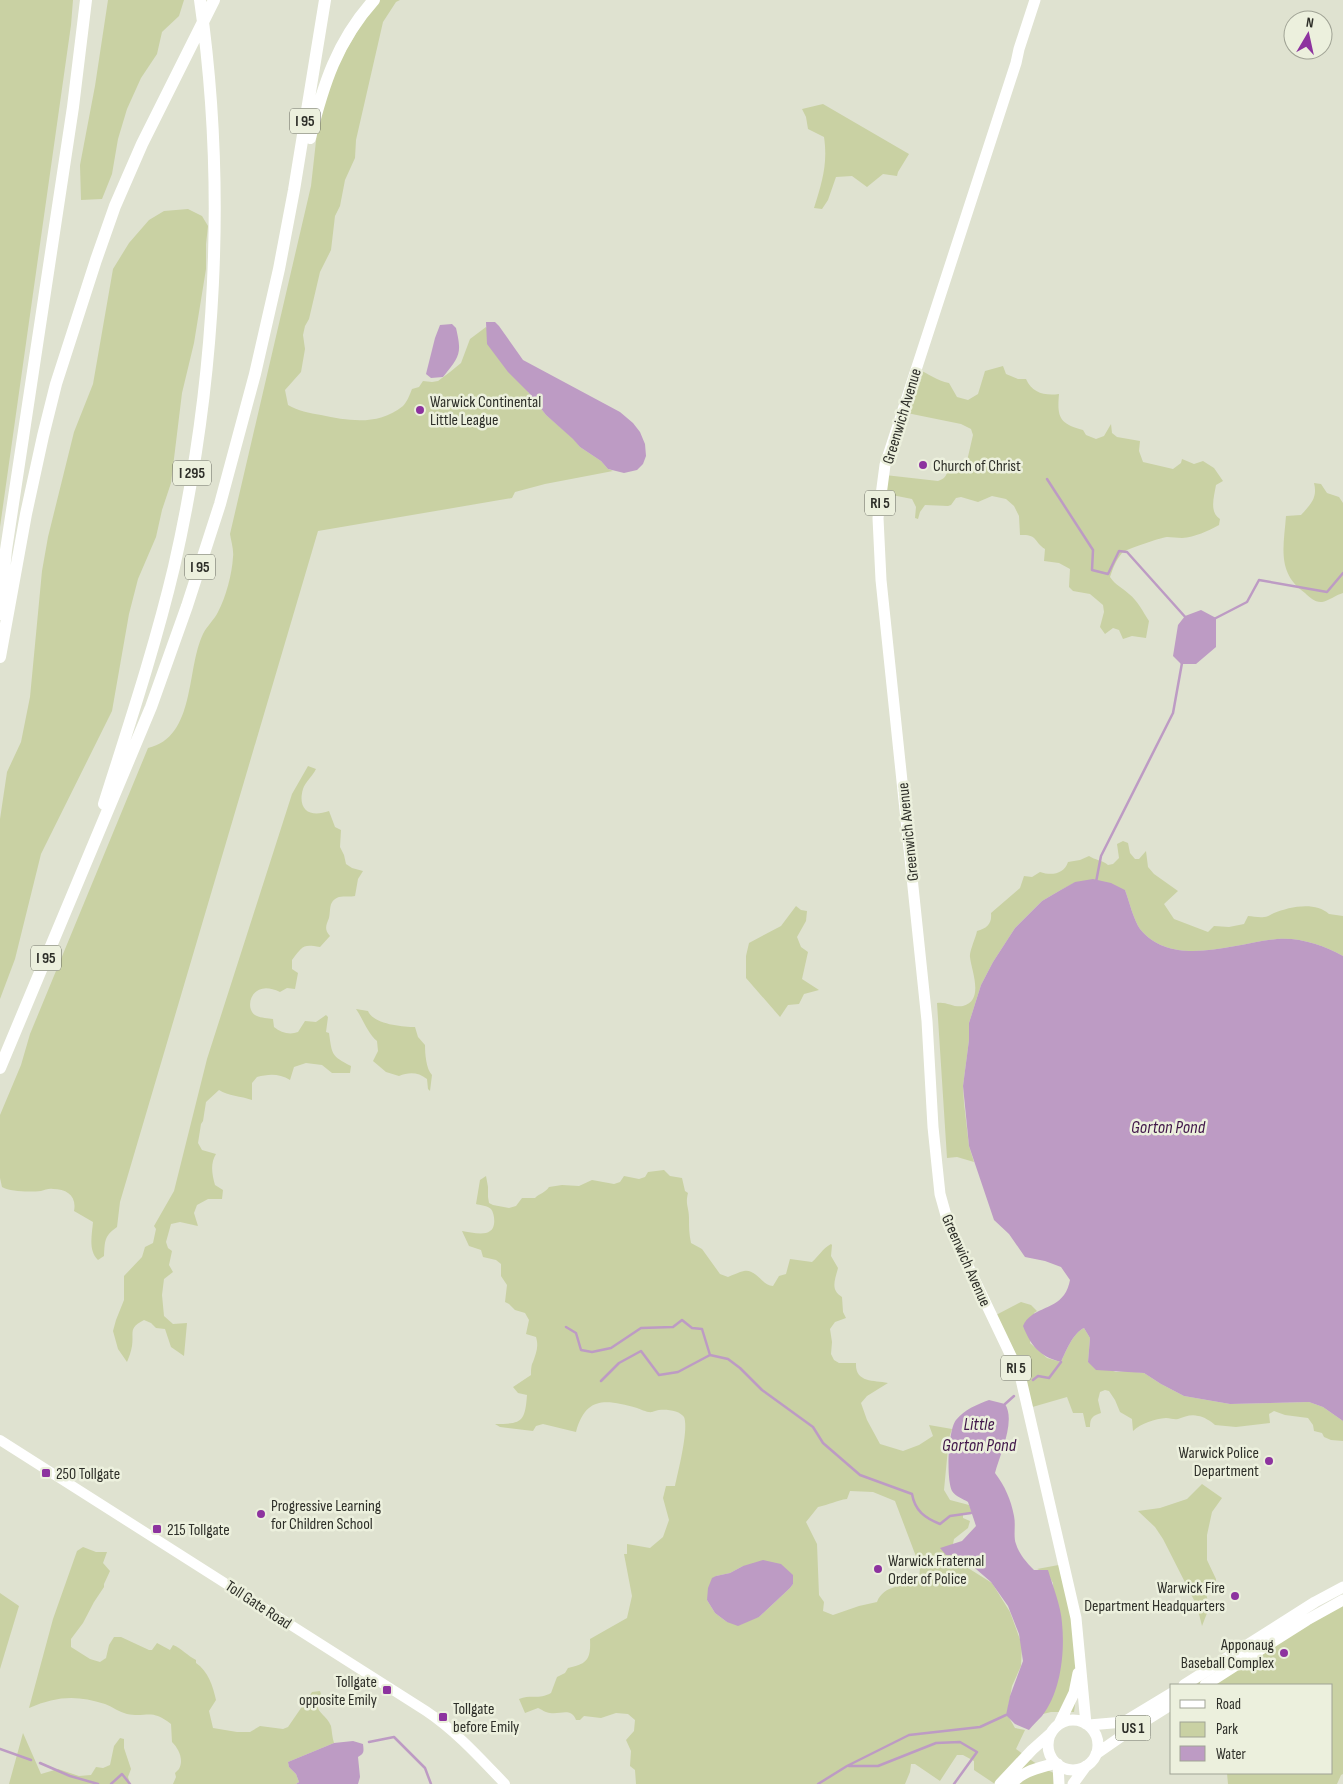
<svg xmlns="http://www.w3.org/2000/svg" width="1343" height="1784" viewBox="0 0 1343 1784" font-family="'Sofia Sans Condensed',sans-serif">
  <rect width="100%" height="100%" fill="#dfe2d0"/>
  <!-- green -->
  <path fill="#c9d1a3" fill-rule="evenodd" d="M0 0H73L71 25 0 527Z
    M108 0H184L179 16 162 32 157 54 141 78 127 109 118 139 112 174 102 199 81 200 80 165 95 86Z
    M376 0H400L396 2 383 22 356 140 355 158 345 180 340 206 335 216 331 250 320 272 309 319 305 326 303 335 305 349 301 372 285 390 288 405C298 411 309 413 321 415 349 421 378 426 403 406 407 402 410 394 412 389L419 387 423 381 432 382 438 381 450 372 461 363 470 339 486 327 529 393 546 415 574 439 580 447 601 461 608 469 613 471 545 484 515 492 512 498 318 531 120 1202 117 1227C104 1236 105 1241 104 1256L98 1260C88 1250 92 1235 93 1222L74 1211C77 1196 67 1189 53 1189 49 1188 45 1190 41 1191 30 1192 11 1192 2 1187L0 1178V1115L21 1065 30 1034 148 748C196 737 186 669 203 634 207 626 214 620 218 612 226 597 232 574 233 557 234 550 231 541 230 534L311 186 319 114 326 84Z
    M823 104 909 154 898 172 897 176 883 174 867 187 852 176 836 177 828 200 822 209 814 208C822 182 828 164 824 137L808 129 806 117 802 109Z
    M188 209 202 216 208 226 206 244V269L194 343 182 393 171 483 162 510 156 537 138 579 129 614 112 711 41 854 15 959 0 999V819L7 772 21 742 30 697 42 571 48 537 74 432 93 384 113 269 129 243 149 220 164 211Z
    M1003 366 1006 374 1018 379H1026C1032 393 1045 396 1059 394 1057 417 1059 424 1083 430L1086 435 1096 439 1104 436 1111 424 1112 433 1117 437 1140 441 1139 451 1143 462 1173 469 1181 463 1182 459 1194 464 1203 461 1214 468 1223 481 1216 485C1214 497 1209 512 1220 519L1219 525C1208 531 1195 537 1182 538 1177 538 1172 537 1167 537 1160 538 1126 549 1122 553 1116 560 1113 568 1110 577 1116 586 1122 587 1129 594 1138 601 1143 612 1149 621L1146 638 1132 636 1123 639 1119 630 1113 628 1105 634 1100 627 1104 612 1103 605 1090 594 1073 591 1069 587 1070 569 1059 563 1044 561 1045 549C1033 541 1038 534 1020 535L1019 516 1014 506 1006 499 992 496 978 502 961 497 956 498 951 505 948 506 925 505 920 512 918 519 915 518 916 507 912 499 882 493 885 475 938 481C947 478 947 474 948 465L961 466 967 461 973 435 971 429 961 424 902 412 917 369C928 373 937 381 949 383L957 397 968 400 978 394 985 371Z
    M1314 483 1321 484 1327 493 1339 497 1343 503V593C1336 595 1328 601 1322 602 1316 603 1309 597 1305 593 1276 573 1284 545 1286 516L1301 515C1310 505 1318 498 1314 483Z
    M308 766 316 769C313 776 305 782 303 789 297 810 310 818 329 811L335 827 341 830 340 847 344 855 346 864 352 868 363 871 358 879 355 896C351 897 344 896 339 897 328 901 331 910 329 918 326 925 324 930 330 936L320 947C302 944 303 946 292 960V969L298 973 295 989 287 988 280 992C250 977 243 1011 257 1016 261 1018 268 1018 273 1019L274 1027C281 1033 290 1035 298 1032L305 1021 316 1022 326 1015 328 1017 326 1032 329 1033C332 1054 331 1056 351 1066L350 1073H332L322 1065 306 1063 294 1067 290 1080C279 1073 268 1074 257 1077L252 1083V1100C241 1096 228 1096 219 1090L206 1102 203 1121 201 1124 198 1143 202 1150 216 1154C210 1164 212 1174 215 1185L223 1190 222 1199H208L197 1205 194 1213 198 1226 180 1222 171 1224 166 1242 168 1248 172 1251 169 1265 173 1272 164 1279 162 1295 164 1316 173 1324 187 1323 184 1356 171 1347 165 1329 156 1328 151 1323 144 1320C128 1328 134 1332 132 1346 131 1352 129 1357 127 1362L118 1349 113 1331 116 1320 124 1300V1276L142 1257 145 1247 153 1243 156 1229 154 1226 174 1191 207 1059 292 794Z
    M1123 841 1128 843 1130 853 1135 859H1139L1146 851 1148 867 1154 874 1178 891 1164 904 1174 919 1208 932 1214 926 1229 927 1244 924 1248 916C1253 916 1259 918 1264 917 1268 917 1271 914 1274 913 1289 907 1315 901 1329 914L1343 916V956C1324 945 1299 937 1277 939 1236 943 1172 969 1140 929 1134 921 1129 901 1125 890L1076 882 1059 891 1042 901 1015 928 993 962 981 985 969 1023V1040L963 1086 964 1103 969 1146 974 1162 957 1157 947 1158 937 1003C946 1001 954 1008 963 1006 985 1001 971 969 970 957 969 952 976 937 977 931 987 928 992 924 991 913L1020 888 1024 876 1032 877 1040 872C1052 876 1064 874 1068 862L1080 860 1089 856C1095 860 1102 860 1108 865L1113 864 1119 858 1117 844Z
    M796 906 801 910 807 911 806 921 797 937 801 947 808 952 802 979 819 990 804 994 799 1004 788 1005 780 1017 746 978V956L749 943 781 926Z
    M356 1009 368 1011C373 1024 402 1027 415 1027L418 1037 425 1045C425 1053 426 1069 432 1075L430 1091 428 1089 427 1079C418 1072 409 1072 399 1076L386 1072 373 1061 378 1051 377 1041C368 1034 363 1019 356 1009Z
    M664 1170 670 1176 682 1178 685 1191 688 1193C685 1205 689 1207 689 1218 689 1227 689 1234 691 1243L702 1249 720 1274 728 1277C733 1275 739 1272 744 1271 757 1269 762 1286 773 1286L779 1276 786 1274 790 1259 812 1262C819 1256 822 1249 831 1244L832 1245 831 1256 838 1268C835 1280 830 1290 842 1297L843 1312 846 1318 835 1322 830 1329 832 1342 831 1354 834 1360 839 1363H856C855 1383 873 1380 888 1383L867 1396 861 1403 867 1420 880 1444 903 1451 919 1445 933 1436 929 1425 952 1429 949 1438 944 1490 950 1500 969 1505 972 1512 963 1514V1518L970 1521 968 1528 954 1539 951 1554 960 1563 992 1583 1010 1612 1022 1645 1021 1666 1012 1686 1007 1714 1015 1728 1025 1730 1016 1749C1031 1760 1043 1770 1060 1775L1061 1784H995L974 1770V1761L963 1755H957L940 1781 915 1764H911L910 1772 905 1784H636L635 1770 630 1766 631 1751 626 1740 634 1731 635 1720 628 1714 616 1713 601 1718 584 1716 580 1720H576C571 1707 560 1715 550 1713 546 1713 541 1709 538 1708L525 1713 519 1699C532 1694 538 1700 551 1693L557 1677 565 1673 568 1668C587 1664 591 1660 590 1639L627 1618 632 1596 624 1554H627V1544L650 1548 663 1537 669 1520 663 1498 666 1486H675C678 1472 689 1429 684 1417 680 1410 662 1408 655 1411 654 1411 653 1412 652 1412 648 1413 640 1409 637 1408 607 1400 586 1395 576 1432L543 1424 536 1426 533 1431 500 1427 495 1424C522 1424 525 1422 527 1395L518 1393 513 1387 531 1375C531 1371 531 1365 533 1362 536 1353 539 1347 536 1337L526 1334 529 1320 525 1313 515 1310 509 1304 505 1302 507 1285 501 1276V1264L496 1260 483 1257 481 1250 469 1246 462 1231C470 1232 484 1236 490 1231 496 1228 495 1214 491 1209 488 1206 480 1205 476 1204L480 1180 486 1176 488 1187V1197L489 1203 493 1205 509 1208 516 1206 522 1198H535C540 1193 545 1193 549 1187L562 1185 579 1186 592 1180 614 1184 620 1182 624 1176 639 1179 645 1177 648 1172ZM850 1491 873 1492 895 1501 920 1567 919 1581C904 1587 884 1584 877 1602L859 1606 833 1615 823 1611 824 1602 819 1595 817 1544 806 1522 818 1507C829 1505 837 1500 847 1499ZM743 1566 793 1584 790 1588 759 1617 727 1622 715 1613 707 1600 716 1576 730 1573Z
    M1021 1302 1031 1305 1037 1311 1034 1313 1030 1343 1047 1358 1061 1362C1066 1351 1073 1333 1084 1328L1090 1338 1088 1362 1116 1372 1127 1371 1144 1373 1161 1384 1184 1396 1230 1404 1309 1402 1323 1407 1343 1421V1441L1331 1440 1324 1437 1322 1433 1314 1431 1313 1425 1308 1418 1285 1415 1274 1411 1269 1414 1270 1423 1236 1427 1215 1425C1212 1422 1203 1416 1198 1416 1191 1414 1184 1417 1178 1419 1174 1420 1171 1418 1166 1418 1155 1419 1141 1423 1133 1431L1132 1419 1120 1412 1115 1400 1109 1391 1105 1390 1100 1392 1098 1400 1101 1413C1093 1416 1090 1417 1090 1427H1086L1083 1413H1073L1067 1397 1029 1408 996 1315Z
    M1202 1484 1222 1498 1212 1512 1207 1535V1560L1216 1579V1587L1206 1592 1209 1608 1202 1626 1197 1606 1163 1539 1155 1527 1138 1511 1160 1508 1187 1499Z
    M83 1547 96 1552H107L103 1563 110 1571 104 1584V1587L94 1602 83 1623 71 1639V1647L90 1659 100 1662 106 1658 109 1645 114 1637H121L149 1650H152L157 1643 170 1650 173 1645C181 1648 188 1656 196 1660V1663C208 1671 213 1686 216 1700L209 1711 213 1728 237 1732H250L260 1726 283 1729 288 1727 312 1692 320 1691 321 1694C311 1713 325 1711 331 1726 332 1731 332 1737 334 1743L288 1762 289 1767 296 1774 299 1782 296 1784H173L176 1777 175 1773 179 1769C184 1760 179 1749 172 1742L171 1724C151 1708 147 1718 127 1714 119 1712 113 1707 105 1704 77 1695 57 1696 29 1708L53 1619 77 1551Z
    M1064 1564 1077 1618V1690L1074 1712H1051L1039 1715 1054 1606 1053 1583 1047 1573 1037 1569Z
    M0 1593 19 1606 0 1669Z
    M1343 1595V1774L1341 1775 1337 1784H1228L1227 1773H1332V1685H1195L1260 1643Z
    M23 1733 41 1774 58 1769 79 1776 91 1775 96 1767 103 1768 110 1765 114 1746 120 1738 124 1739V1748L131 1769 128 1777 130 1784H9Z"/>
  <!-- water -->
  <path fill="#bd9bc4" d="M486 322H495L499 326 523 360 620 412 633 423 640 432 645 444 646 456 643 464 637 470 624 473 608 469 601 461 580 447 573 439 546 415 529 393 508 372 487 344Z
    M452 324 456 328C462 354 460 356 443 377L431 378 426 374 435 338 440 325Z
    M1201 610 1216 618V647L1196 664H1181L1173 656 1178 625 1185 616Z
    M1093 879 1111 883 1125 890C1129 901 1134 921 1140 929 1172 969 1236 943 1277 939 1299 937 1324 945 1343 956V1421L1323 1407 1309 1402 1230 1404 1184 1396 1161 1384 1144 1373 1096 1370 1088 1362 1090 1338 1084 1328C1073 1333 1066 1351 1061 1362 1039 1356 1031 1346 1023 1326 1031 1308 1053 1310 1064 1295 1067 1291 1069 1285 1070 1280L1061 1267 1045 1261 1025 1257 1009 1234 994 1220 969 1146 963 1086 969 1040V1023L981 985 993 962 1015 928 1042 901 1059 891 1075 882Z
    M989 1400 1005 1404C1016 1421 1000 1454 995 1473 1005 1486 1011 1500 1014 1516 1016 1525 1013 1536 1016 1544 1019 1554 1027 1563 1034 1570H1048C1053 1587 1061 1606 1062 1623 1065 1652 1061 1692 1042 1716 1038 1720 1033 1725 1029 1730L1015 1724 1006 1715 1010 1696 1023 1661 1019 1634 1008 1606 991 1582 961 1556 946 1555 940 1548 962 1541 976 1526 968 1502C963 1499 955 1496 952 1491 946 1479 948 1430 956 1420 965 1409 976 1405 989 1400Z
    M763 1560 781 1564 793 1575V1584L790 1588 759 1617 738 1626 727 1622 715 1613 707 1600 708 1588 712 1578 716 1576 730 1573 743 1566Z
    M353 1741 363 1744C364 1752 364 1754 358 1757L360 1777 358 1784H296L299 1782 296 1774 289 1767 288 1762 334 1743Z"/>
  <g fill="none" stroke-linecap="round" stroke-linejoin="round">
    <!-- stream -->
    <path stroke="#bd9bc4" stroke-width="2.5" d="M1047 479 1093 550 1092 570 1108 574 1119 551 1127 552 1187 619
      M1214 619 1247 602 1259 580 1327 592 1343 573
      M1096 882 1101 856 1173 713 1182 663
      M566 1327 576 1333 581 1350 592 1352 611 1348 641 1328 673 1327 682 1320 692 1328 702 1329 710 1355
      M1033 1380 1038 1376 1049 1378 1061 1362
      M601 1381 619 1363 641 1351 659 1375 678 1372 710 1355 728 1359 740 1368 762 1390 813 1427 823 1443 860 1475 912 1494C915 1511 925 1518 940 1524L950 1516 971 1513
      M1005 1404 1014 1396
      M369 1742 394 1737 425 1768 431 1784
      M0 1749 31 1760
      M40 1763 70 1776 98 1784
      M849 1766H878L936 1743 960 1742 977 1752 954 1784
      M111 1784 122 1774 130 1784
      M818 1784 847 1766 909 1735 980 1727 1006 1715"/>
    <!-- secondary -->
    <path stroke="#fff" stroke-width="10" d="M0 1440 426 1711C456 1731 481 1759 505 1784"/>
    <!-- primary -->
    <path stroke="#fff" stroke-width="11" d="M1035 0 1019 49 1016 63 885 465 878 518 881 580 927 1021 933 1127 940 1194 949 1226 1020 1375 1076 1618 1086 1724
      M1184 1685 1315 1602 1343 1587
      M1205 1685 1307 1620 1343 1600
      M1048 1745a25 25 0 1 1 50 0a25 25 0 1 1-50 0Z
      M1059 1724 1074 1693 1078 1673
      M1089 1725 1124 1722 1172 1693
      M1096 1754 1132 1729 1172 1704
      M1058 1764 1059 1784
      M1000 1784 1032 1750 1051 1733
      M1012 1784C1023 1770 1040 1768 1056 1763
      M1073 1784 1086 1766"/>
    <!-- highway -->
    <path stroke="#fff" stroke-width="12" d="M310 138C323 85 337 41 374 0
      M0 614 6 550 73 107 86 0
      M0 657 26 514 43 436 56 384 96 260 115 206 142 144 214 0
      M104 804C129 725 155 647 174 567 216 383 227 187 200 0
      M0 1068 151 707 187 606 220 504 255 374 279 269 294 190 325 0"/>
  </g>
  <!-- markers -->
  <g fill="#8d339f" stroke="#ecf0dd" stroke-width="2">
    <circle cx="420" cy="410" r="5"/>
    <circle cx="923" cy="465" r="5"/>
    <circle cx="1269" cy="1461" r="5"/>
    <rect x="41" y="1468" width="10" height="10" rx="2.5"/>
    <circle cx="261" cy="1514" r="5"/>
    <rect x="152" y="1524" width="10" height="10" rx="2.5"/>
    <circle cx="878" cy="1569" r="5"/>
    <circle cx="1235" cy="1596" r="5"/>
    <circle cx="1284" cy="1653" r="5"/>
    <rect x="382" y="1685" width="10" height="10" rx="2.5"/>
    <rect x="438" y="1712" width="10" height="10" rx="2.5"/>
  </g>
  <g text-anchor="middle" stroke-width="5" stroke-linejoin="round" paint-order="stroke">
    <!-- shield labels -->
    <g fill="#ecf0dd" stroke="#67695f" stroke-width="1">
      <rect x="290" y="108.5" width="30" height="25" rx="4"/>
      <rect x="173" y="460.5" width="38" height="25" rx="4"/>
      <rect x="865" y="490.5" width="30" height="25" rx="4"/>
      <rect x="185" y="554.5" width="30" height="25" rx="4"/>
      <rect x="31" y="945.5" width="30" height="25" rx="4"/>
      <rect x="1001" y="1355.5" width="30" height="25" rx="4"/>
      <rect x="1115.5" y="1715.5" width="35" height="25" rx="4"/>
    </g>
    <g font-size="15" font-weight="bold" fill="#2e2f29">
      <text x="305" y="126">I 95</text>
      <text x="192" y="478">I 295</text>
      <text x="880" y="508">RI 5</text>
      <text x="200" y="572">I 95</text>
      <text x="46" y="963">I 95</text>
      <text x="1016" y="1373">RI 5</text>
      <text x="1133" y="1733">US 1</text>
    </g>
    <!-- poi labels -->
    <g font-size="16" fill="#2e2f29" stroke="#ecf0dd" text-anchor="start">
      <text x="430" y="407">Warwick Continental<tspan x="430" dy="18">Little League</tspan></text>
      <text x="933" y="471">Church of Christ</text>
      <text x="1259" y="1458" text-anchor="end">Warwick Police<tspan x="1259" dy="18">Department</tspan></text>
      <text x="56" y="1479">250 Tollgate</text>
      <text x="271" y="1511">Progressive Learning<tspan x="271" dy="18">for Children School</tspan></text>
      <text x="167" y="1535">215 Tollgate</text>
      <text x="888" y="1566">Warwick Fraternal<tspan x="888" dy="18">Order of Police</tspan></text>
      <text x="1225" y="1593" text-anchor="end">Warwick Fire<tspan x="1225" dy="18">Department Headquarters</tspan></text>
      <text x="1274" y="1650" text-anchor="end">Apponaug<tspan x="1274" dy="18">Baseball Complex</tspan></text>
      <text x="377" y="1687" text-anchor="end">Tollgate<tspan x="377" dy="18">opposite Emily</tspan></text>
      <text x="453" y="1714">Tollgate<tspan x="453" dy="18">before Emily</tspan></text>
    </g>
    <!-- street labels -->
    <g font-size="16" fill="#2e2f29" stroke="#ecf0dd">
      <text transform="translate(901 416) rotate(-73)" y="6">Greenwich Avenue</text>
      <text transform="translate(907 832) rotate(-96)" y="6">Greenwich Avenue</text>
      <text transform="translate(967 1260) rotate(66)" y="6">Greenwich Avenue</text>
      <text transform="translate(259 1604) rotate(33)" y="6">Toll Gate Road</text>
    </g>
    <!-- water labels -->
    <g font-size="18" font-style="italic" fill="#401649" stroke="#ecf0dd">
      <text x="1168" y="1133">Gorton Pond</text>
      <text x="979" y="1430">Little<tspan x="979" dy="21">Gorton Pond</tspan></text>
    </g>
  </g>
  <!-- legend -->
  <rect x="1170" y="1684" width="162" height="90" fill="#ecf0dd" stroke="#a0a395"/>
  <rect x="1180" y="1700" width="25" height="8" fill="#ffffff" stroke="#a0a395"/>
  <text x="1216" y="1709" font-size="15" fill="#2e2f29">Road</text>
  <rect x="1180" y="1722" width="25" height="15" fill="#c9d1a3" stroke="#a0a395"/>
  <text x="1216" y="1734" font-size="15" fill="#2e2f29">Park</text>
  <rect x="1180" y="1746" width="25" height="15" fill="#bd9bc4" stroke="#a0a395"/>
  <text x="1216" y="1759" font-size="15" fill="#2e2f29">Water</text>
  <!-- north arrow -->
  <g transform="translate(1308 35) rotate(9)"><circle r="24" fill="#ecf0dd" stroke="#a0a395"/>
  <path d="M0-4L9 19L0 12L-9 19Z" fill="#8d339f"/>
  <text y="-8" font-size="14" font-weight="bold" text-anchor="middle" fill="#2e2f29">N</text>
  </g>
</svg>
